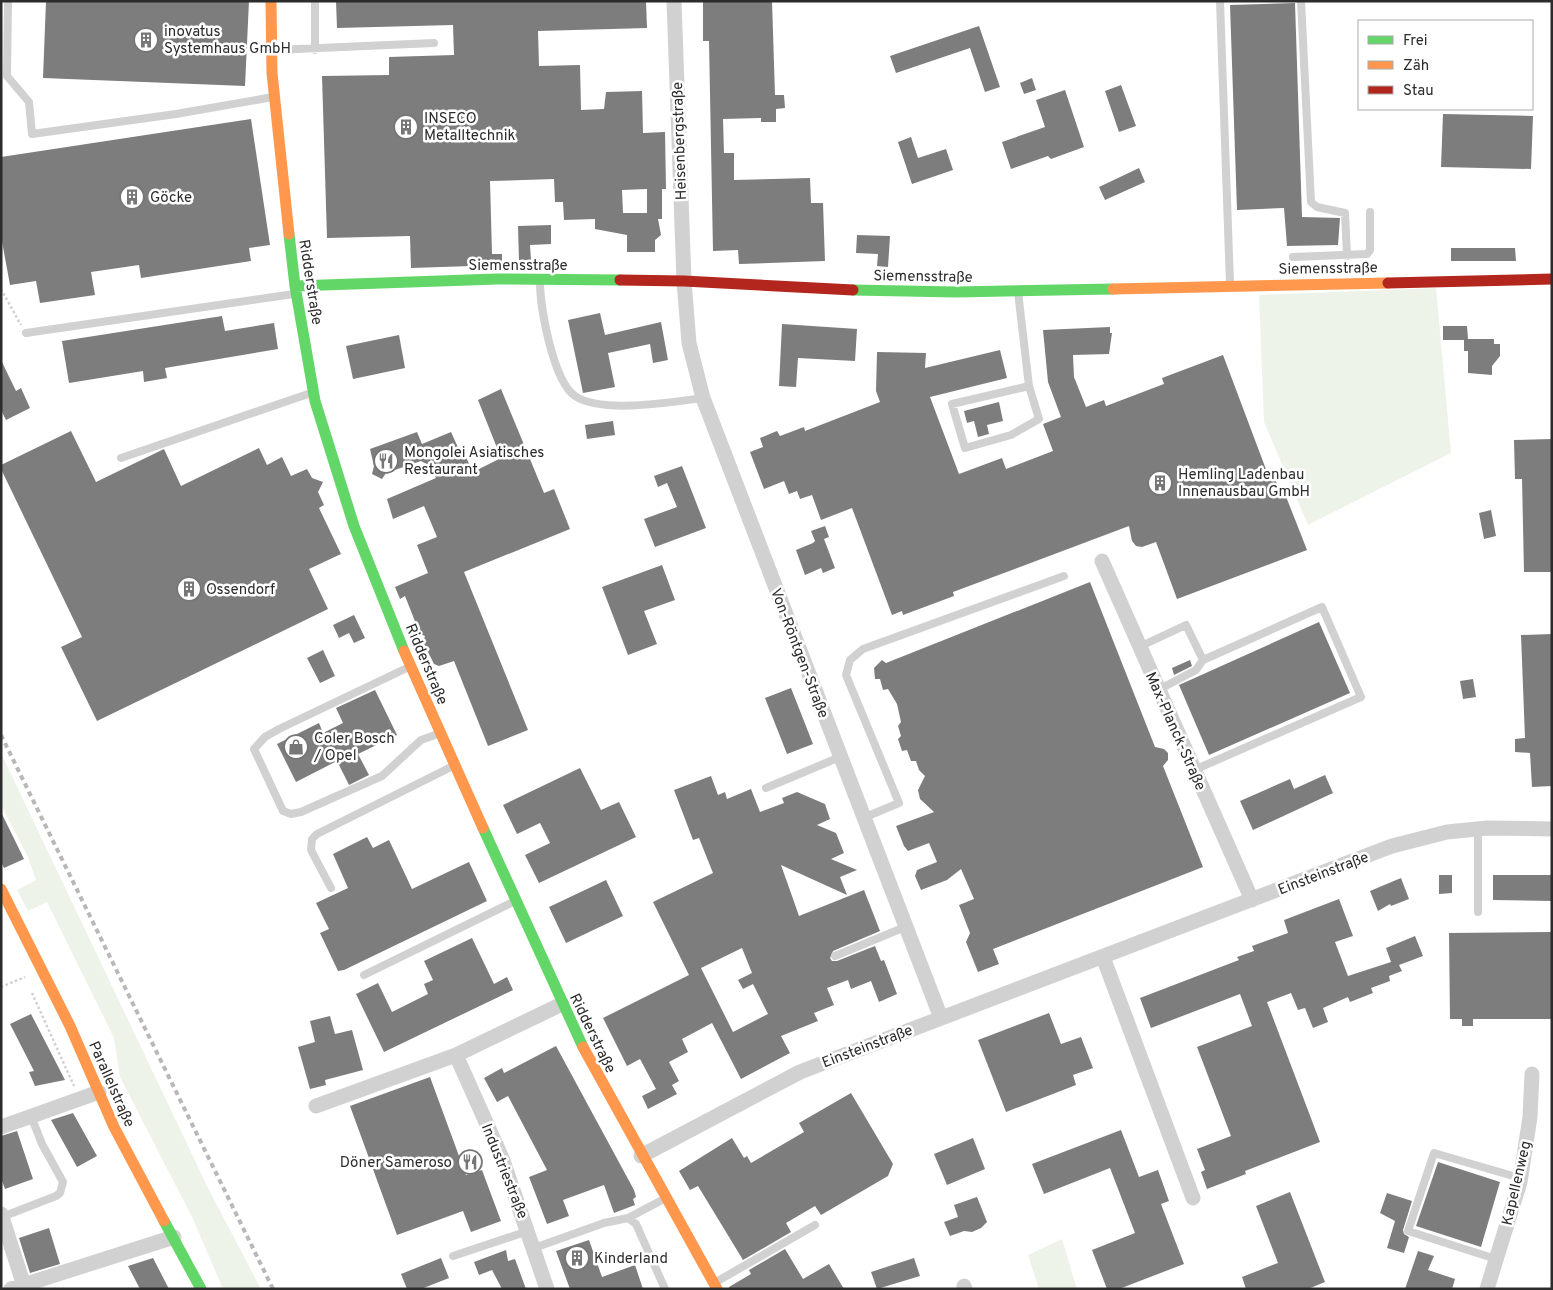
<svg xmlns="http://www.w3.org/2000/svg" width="1553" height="1290" viewBox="0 0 1553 1290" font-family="Overpass,sans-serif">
  <rect width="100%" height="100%" fill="#fff"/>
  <!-- green -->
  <path fill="#eef3ea" d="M1436 288 1451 453 1308 525 1264 422 1259 295Z
    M1 753 209 1190 261 1289H223L193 1219 120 1077 114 1038 47 902 28 911 17 890 36 880 28 857 1 805Z
    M1062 1239 1077 1289H1039L1028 1255Z"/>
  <!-- building -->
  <path fill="#7d7d7d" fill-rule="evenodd" d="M46 1H249L245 86 43 78Z
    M336 1H646L647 28 538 31 539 66 580 65 581 110 604 109 606 92 642 91 643 133 665 132 666 189H662V219H658L661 235 655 240V252H627V235L595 229V219L564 220 563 202H555L554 179 490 181 492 254H502V265L411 268 410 236 327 238 322 76 389 75V57L454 55 453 25 337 28ZM647 189V213H623L622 190Z
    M703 1H772L775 95H784L785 108 776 109V122H761V118L723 119 724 153H734V180L810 178 811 203H823L825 261 739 264 738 250 713 251 709 41H703Z
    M1295 3 1302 217 1340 218 1338 245 1287 246 1284 208 1237 210 1230 5Z
    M979 26 1000 87 985 92 970 48 896 73 890 56Z
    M1032 78 1036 90 1024 94 1020 83Z
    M1121 85 1136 126 1119 132 1105 91Z
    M1065 90 1084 147 1051 159 1048 156 1011 169 1002 142 1045 127 1036 100Z
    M1443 114 1533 116 1531 169 1441 167Z
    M251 119 270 245 249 248 251 261 141 278 139 265 91 272 95 295 40 303 36 281 10 285 1 236V157Z
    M911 137 918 158 946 149 953 170 912 184 898 142Z
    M1139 168 1145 182 1105 200 1099 187Z
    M551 225V244L530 245 531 260H519L518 226Z
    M857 235 890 236 888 267 877 266 878 254 856 253Z
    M1451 248H1515L1516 261H1451Z
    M600 313 605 335 661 322 668 360 653 363 650 344 608 353 615 387 583 393 568 320Z
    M222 316 225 331 274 323 278 349 165 368 167 378 144 382 143 371 69 383 62 341Z
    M782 324 857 329 855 361 798 358 796 387 779 386Z
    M1443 326H1467L1468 339H1494V344H1500V356L1492 366V375L1468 373V351H1464V340H1443Z
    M1110 327V333H1112L1109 354 1073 355 1074 377 1086 407 1104 400 1106 406 1164 384 1162 378 1223 355 1267 472 1272 470 1281 495 1285 494 1307 550 1177 599 1156 542 1142 547 1136 546 1132 541 1129 526 953 592 954 596 903 615 902 611 892 615 852 508 821 520 812 495 800 499 797 491 789 494 784 481 764 489 750 452 763 447 760 438 777 431 780 436 804 427 805 431 880 402 876 391 877 352 926 353 925 368 1000 350 1007 378 930 397 959 474 1002 458 1006 469 1053 451 1043 424 1061 417 1048 382 1043 330Z
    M399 335 405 368 353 379 346 346Z
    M1 360 16 391 21 388 30 408 6 420 1 410Z
    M501 389 544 493 554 489 570 529 464 572 528 730 488 746 454 661 439 666 434 664 423 642 425 636 420 634 405 596 400 599 395 587 428 573 417 545 437 537 424 506 393 519 387 499 436 478 430 466 421 461 386 473 382 479 372 474 374 466 370 449 417 432 422 444 451 432 461 454 464 453 473 472 501 458 478 400Z
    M999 402 1003 421 987 425 989 434 978 437 974 421 967 423 964 411Z
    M613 421 615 435 587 439 585 425Z
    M71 431 96 482 164 449 181 486 259 448 267 465 282 457 291 476 307 469 312 478 323 482 318 492 324 505 319 508 341 554 309 569 328 609 97 721 61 647 82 637 1 469V465Z
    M1552 439V572H1524L1522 479H1515L1514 440Z
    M682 466 706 528 655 547 644 519 677 507 667 483 658 487 654 476Z
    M1491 510 1496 536 1484 539 1479 513Z
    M825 526 829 537 824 539 835 568 823 573 821 568 805 575 796 550 813 543 815 541 811 531Z
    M662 565 675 600 644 611 657 644 628 655 602 587Z
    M1090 582 1155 747 1164 749 1168 753V760L1163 766 1203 867 993 949 999 964 978 972 966 942 970 933 959 905 974 899 961 869 947 880 921 890 915 876 917 870 937 862 929 843 908 851 904 846 896 826 934 812 920 799 918 790 925 776 919 770 916 761H911L907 750 902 751 898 739 901 736 898 726 901 722 897 704 888 689 883 690 880 679H875L874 668 882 660 886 663Z
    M354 615 365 638 354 643 349 633 339 638 333 625Z
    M1319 622 1350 693 1209 755 1179 685Z
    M1552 634V786L1532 787 1530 753 1515 752V739L1525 738 1521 635Z
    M323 650 335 676 320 683 307 658Z
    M1190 660 1192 666 1174 675 1172 668Z
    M1473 679 1476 697 1463 699 1460 681Z
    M791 688 813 744 787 754 765 698Z
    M375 690 397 735 358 754 369 775 349 785 337 761 296 782 277 744 319 723 323 733 343 723 336 708Z
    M580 768 601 810 619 802 636 837 539 883 525 855 550 843 540 823 517 834 503 805Z
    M1325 775 1333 793 1253 830 1240 801 1290 779 1294 789Z
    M711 776 718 795 725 792 727 799 751 789 760 812 784 803 782 798 797 792 825 804 830 819 817 825 836 833 844 853 831 859 857 870 840 877 847 895 781 865 792 896 799 916 864 890 880 931 833 951 830 958 832 961H837L875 946 881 961 884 960 897 994 879 1002 871 981 851 989 848 980 827 988 834 1005 814 1013 818 1021 781 1036 790 1053 741 1079 712 1023 682 1039 688 1052 669 1062 679 1081 672 1085 677 1094 648 1109 642 1096 656 1089 640 1059 627 1066 603 1018 689 975 653 902 713 873 699 838 693 840 674 790ZM742 948 752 973 738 980 743 989 753 984 768 1014 733 1032 701 968Z
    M1 812 24 859 4 868 1 862Z
    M367 837 373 848 389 840 412 889 469 862 487 901 344 970 338 971 320 933 329 929 316 903 348 888 333 854Z
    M1439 875H1452V893L1439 894Z
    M1493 875H1552V901L1493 900Z
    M1401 878 1409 899 1391 906 1390 904 1378 911 1370 891Z
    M606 880 623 916 566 943 549 907Z
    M1339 899 1353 936 1335 942 1348 976 1391 962 1386 948 1415 936 1423 956 1399 965 1402 971 1389 976 1390 981 1371 988 1373 993 1350 1002 1348 997 1323 1008 1328 1022 1313 1028 1305 1008 1298 1010 1291 993 1267 1002 1320 1142 1245 1171 1246 1174 1207 1189 1201 1172 1205 1170 1197 1149 1231 1136 1197 1047 1252 1026 1240 994 1151 1028 1140 998 1239 960 1237 957 1254 951 1252 946 1288 933 1284 920Z
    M1552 932V1019H1473V1026H1462V1019H1450L1449 933Z
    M472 938 494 984 507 977 513 990 384 1052 356 994 378 983 392 1012 428 994 424 984 433 980 424 961Z
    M1049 1013 1061 1044 1081 1037 1093 1068 1073 1075 1076 1085 1006 1112 978 1040Z
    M31 1014 65 1080 35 1086 29 1072 34 1071 10 1024Z
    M330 1016 335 1034 352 1030 363 1070 325 1080 326 1085 310 1089 298 1047 315 1042 310 1021Z
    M556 1046 634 1190 636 1197 633 1199 635 1205 614 1213 604 1185 563 1200 569 1216 547 1224 529 1177 547 1170 508 1096 497 1102 484 1078 502 1068 504 1073Z
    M430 1077 466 1175 482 1170 501 1221 471 1232 463 1211 397 1235 350 1106Z
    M851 1093 893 1164 888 1176 821 1215 815 1206 786 1223 791 1232 743 1260 698 1186 690 1190 679 1171 732 1138 744 1158 747 1156 751 1163 804 1132 799 1123Z
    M73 1113 97 1156 77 1167 51 1120Z
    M1121 1130 1139 1177 1158 1170 1169 1201 1161 1204 1184 1264 1119 1289H1107L1092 1250 1135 1233 1110 1168 1044 1194 1032 1164Z
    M17 1131 33 1179 5 1189 1 1178V1136Z
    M973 1138 985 1169 947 1185 934 1154Z
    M1438 1162 1500 1182 1481 1247 1416 1226Z
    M1290 1192 1325 1282 1308 1289H1246L1242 1277 1278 1263 1256 1206Z
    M1387 1193 1412 1201 1403 1230 1404 1234 1409 1237 1404 1253 1387 1248 1395 1221 1380 1213Z
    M977 1197 987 1222 981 1228 972 1232 964 1231 950 1236 944 1222 958 1217 954 1205Z
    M49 1228 60 1264 30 1273 19 1238Z
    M589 1240 602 1277 635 1265 643 1289H570L556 1251Z
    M785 1249 803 1279 829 1264 844 1289H729V1287L751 1274 749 1270Z
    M506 1250 508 1261 515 1259 526 1289H502L492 1270 479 1275 474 1262Z
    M1418 1251 1434 1256 1428 1270 1455 1279 1452 1289H1405Z
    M153 1258 169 1289H140L128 1266Z
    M441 1258 449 1278 421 1289H407L401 1274Z
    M914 1258 920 1276 877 1289 871 1272Z"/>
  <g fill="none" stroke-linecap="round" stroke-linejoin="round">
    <!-- path -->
    <path stroke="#d1d1d1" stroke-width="2.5" stroke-dasharray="2.5 2.5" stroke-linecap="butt" d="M1 289 21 325
      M1 987 25 977
      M32 993 74 1086"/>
    <!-- lane -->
    <path stroke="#d1d1d1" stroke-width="8" d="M8 1 7 76 29 102 32 134 176 114 273 97
      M315 1V50
      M1220 1 1230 284
      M1301 1 1311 202 1317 207 1345 213 1347 256
      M274 50 434 43
      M1293 257 1367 254 1370 250V212
      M540 282C540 307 553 381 575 396 602 414 672 402 703 398
      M1018 292 1029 386 1039 419 1011 435 965 448 952 404 1029 386
      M26 333 294 294
      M121 458 311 393
      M1139 647 1186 625 1203 660
      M409 667 279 729 265 737 254 749 283 811 291 814 301 812 382 776 421 740 438 734
      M1158 690 1196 670 1203 660 1322 607 1361 697 1194 770
      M766 788 840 757
      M863 818 899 803 846 675 850 660 863 649 1064 576
      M1478 829V912
      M331 888 311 850 312 839 317 834 453 766
      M835 956 905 927
      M364 975 515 901
      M2 1217 56 1196 60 1193 63 1182 42 1144 31 1116
      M628 1218 664 1199
      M534 1248 604 1223 628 1218 636 1224 665 1289
      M453 1256 528 1231
      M1496 1259 1408 1231 1434 1153 1520 1178
      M716 1282 815 1225"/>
    <!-- street -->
    <path stroke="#d1d1d1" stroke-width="15" d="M674 1 684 281 689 343 703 398 941 1018
      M1102 561 1252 900
      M1103 957 1193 1198
      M316 1106 456 1055
      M1 1127 99 1092
      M641 1156 800 1072 1392 846 1447 832 1488 828 1552 829
      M1 1214 25 1289
      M964 1286 965 1289
      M11 1289 174 1237
      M547 1289 502 1158 456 1055 562 1004
      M1487 1289 1520 1182 1530 1117 1532 1074"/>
    <!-- fast -->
    <path stroke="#63d668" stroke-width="11" d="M289 234 295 286 315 401 354 526 404 651
      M295 286 497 279 620 280
      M853 290 956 292 1113 289
      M483 828 583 1047
      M164 1221 201 1289"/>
    <!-- slow -->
    <path stroke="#ff974d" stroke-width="11" d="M271 1 272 73 289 234
      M1113 289 1388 283
      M404 651 483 828
      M1 889 70 1026 114 1127 164 1221
      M583 1047 717 1289"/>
    <!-- jam -->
    <path stroke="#b3261e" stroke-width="11" d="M620 280 684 281 853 290
      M1388 283 1552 279"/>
    <!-- rail -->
    <path stroke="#b8b8b8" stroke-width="4" stroke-dasharray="5 4" stroke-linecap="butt" d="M1 735 273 1289"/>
  </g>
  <!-- icons -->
  <defs>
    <g id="building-ring" transform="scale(1.25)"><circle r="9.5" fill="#fff" stroke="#767676" stroke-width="1.5"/><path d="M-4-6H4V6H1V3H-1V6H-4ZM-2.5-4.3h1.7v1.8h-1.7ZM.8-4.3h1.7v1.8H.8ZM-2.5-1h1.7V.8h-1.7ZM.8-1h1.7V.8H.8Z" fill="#767676"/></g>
    <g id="restaurant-ring" transform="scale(1.25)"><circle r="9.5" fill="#fff" stroke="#767676" stroke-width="1.5"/><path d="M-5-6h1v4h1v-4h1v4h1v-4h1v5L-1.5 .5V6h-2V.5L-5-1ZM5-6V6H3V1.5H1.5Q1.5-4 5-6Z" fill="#767676"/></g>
    <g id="shop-ring" transform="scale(1.25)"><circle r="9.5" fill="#fff" stroke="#767676" stroke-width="1.5"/><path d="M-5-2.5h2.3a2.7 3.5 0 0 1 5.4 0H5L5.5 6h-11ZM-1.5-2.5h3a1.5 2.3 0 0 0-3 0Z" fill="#767676"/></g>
  </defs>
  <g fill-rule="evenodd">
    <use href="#building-ring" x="146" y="40"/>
    <use href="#building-ring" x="406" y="127"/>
    <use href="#building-ring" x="132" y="197"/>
    <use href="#restaurant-ring" x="386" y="461"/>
    <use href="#building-ring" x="1160" y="483"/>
    <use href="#building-ring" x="189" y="589"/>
    <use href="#shop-ring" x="296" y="747"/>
    <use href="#restaurant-ring" x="470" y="1162"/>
    <use href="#building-ring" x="577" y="1258"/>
  </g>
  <g text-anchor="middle" stroke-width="5" stroke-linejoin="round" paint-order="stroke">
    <!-- poi labels -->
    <g font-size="15" fill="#2c2c2c" stroke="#fff" text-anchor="start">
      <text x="164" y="36">inovatus<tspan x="164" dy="17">Systemhaus GmbH</tspan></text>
      <text x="424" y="123">INSECO<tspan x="424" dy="17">Metalltechnik</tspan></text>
      <text x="150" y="202">Göcke</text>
      <text x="404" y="457">Mongolei Asiatisches<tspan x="404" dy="17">Restaurant</tspan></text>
      <text x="1178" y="479">Hemling Ladenbau<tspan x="1178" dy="17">Innenausbau GmbH</tspan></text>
      <text x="206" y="594">Ossendorf</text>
      <text x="314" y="743">Coler Bosch<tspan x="314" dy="17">/ Opel</tspan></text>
      <text x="452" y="1167" text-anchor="end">Döner Sameroso</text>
      <text x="594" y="1263">Kinderland</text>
    </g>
    <!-- street labels -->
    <g font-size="15" fill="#2c2c2c" stroke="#fff">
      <text transform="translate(679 141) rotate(-92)" y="5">Heisenbergstraße</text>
      <text x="518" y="270">Siemensstraße</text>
      <text transform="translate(1328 268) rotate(-1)" y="5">Siemensstraße</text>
      <text transform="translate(923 276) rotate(1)" y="5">Siemensstraße</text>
      <text transform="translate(311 282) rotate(81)" y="5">Ridderstraße</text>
      <text transform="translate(800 653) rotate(69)" y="5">Von-Röntgen-Straße</text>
      <text transform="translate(427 664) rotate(67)" y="5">Ridderstraße</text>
      <text transform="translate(1176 731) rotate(66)" y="5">Max-Planck-Straße</text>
      <text transform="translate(1323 873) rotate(-21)" y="5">Einsteinstraße</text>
      <text transform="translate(593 1033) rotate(64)" y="5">Ridderstraße</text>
      <text transform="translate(867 1046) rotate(-21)" y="5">Einsteinstraße</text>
      <text transform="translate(112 1084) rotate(66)" y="5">Parallelstraße</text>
      <text transform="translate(505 1171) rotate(68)" y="5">Industriestraße</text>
      <text transform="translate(1516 1183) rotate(-77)" y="5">Kapellenweg</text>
    </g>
  </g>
  <!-- border -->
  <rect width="1553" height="1290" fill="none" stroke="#2c2c2c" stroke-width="5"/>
  <!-- legend -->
  <rect x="1358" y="20" width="175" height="90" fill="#ffffff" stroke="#ababab"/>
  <rect x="1368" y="36" width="25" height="8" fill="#63d668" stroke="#ababab"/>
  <text x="1403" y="45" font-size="15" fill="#2c2c2c">Frei</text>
  <rect x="1368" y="61" width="25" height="8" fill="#ff974d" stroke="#ababab"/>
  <text x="1403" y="70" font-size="15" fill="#2c2c2c">Zäh</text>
  <rect x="1368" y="86" width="25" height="8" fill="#b3261e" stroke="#ababab"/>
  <text x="1403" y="95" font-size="15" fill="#2c2c2c">Stau</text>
</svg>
